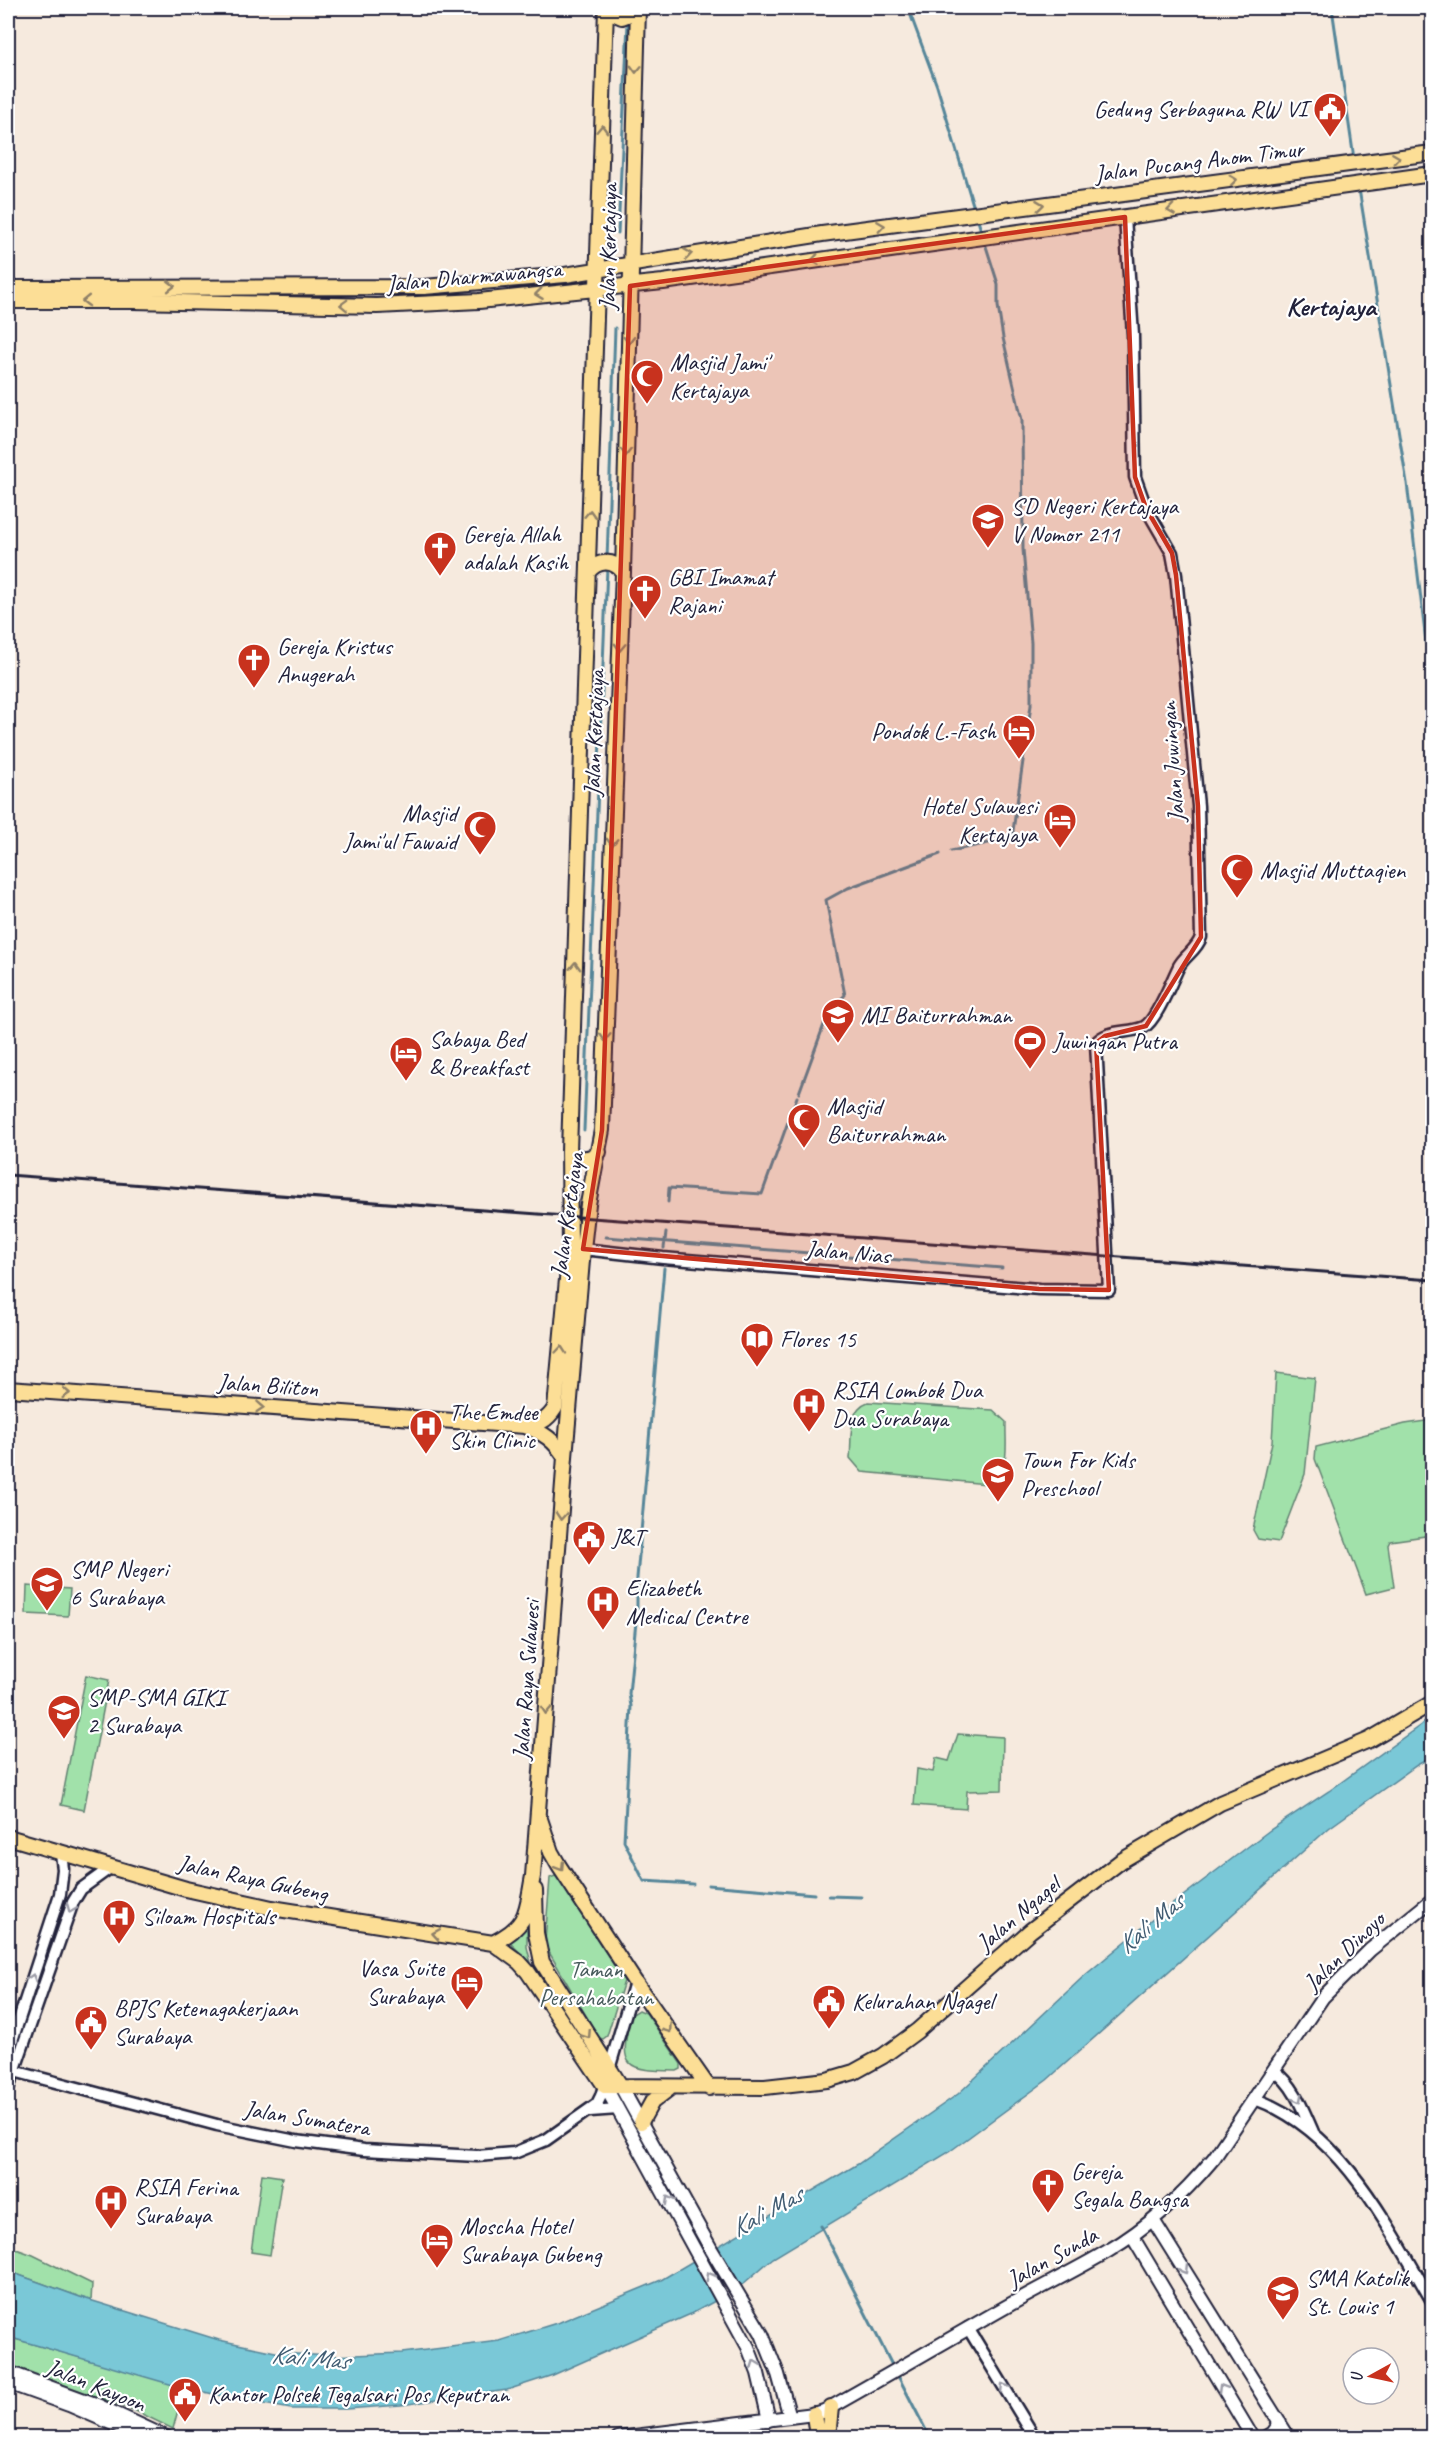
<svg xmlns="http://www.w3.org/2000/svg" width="1440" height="2445" viewBox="0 0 1440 2445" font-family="Caveat,sans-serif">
  <rect width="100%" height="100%" fill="#f6eade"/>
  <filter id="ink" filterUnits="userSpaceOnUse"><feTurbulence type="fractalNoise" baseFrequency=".0167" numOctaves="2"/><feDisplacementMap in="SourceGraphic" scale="12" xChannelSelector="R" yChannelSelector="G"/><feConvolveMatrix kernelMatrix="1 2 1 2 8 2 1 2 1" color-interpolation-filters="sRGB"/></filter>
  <g filter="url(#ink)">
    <!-- green -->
    <path fill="#a1e1aa" stroke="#628272" stroke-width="1.5" d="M1276 1373 1315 1378 1305 1474 1279 1542 1258 1539 1253 1530 1272 1442Z
      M868 1402 993 1410 1006 1422C1005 1446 1012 1473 987 1484L862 1472 850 1458C852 1440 847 1409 868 1402Z
      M1432 1420V1535L1390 1541 1388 1545 1394 1587 1366 1594 1315 1459 1316 1447 1405 1424Z
      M27 1586 70 1589 68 1616 26 1614Z
      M86 1675 109 1680 84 1810 61 1805Z
      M958 1734 1003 1737 1002 1790 967 1791 966 1809 914 1805 917 1769 933 1772 936 1758 949 1761Z
      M555 1876 559 1879 624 1981 607 2036 603 2039 599 2038 546 1947 545 1941 550 1878Z
      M527 1926V1947L531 1963 509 1942 521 1934Z
      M639 2010 646 2013 681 2064V2069L677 2071C625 2070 618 2069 631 2015Z
      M262 2174 282 2177 270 2255 251 2252Z
      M8 2246 33 2255 92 2284 91 2301 8 2271Z
      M8 2337 184 2387 173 2429 138 2412 8 2364Z"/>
    <!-- water -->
    <path fill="#7ac8d7" stroke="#578699" stroke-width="1.5" d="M1432 1717V1757L1417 1765 1329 1828 1047 2080 949 2152 773 2258 743 2284 715 2301 693 2313 553 2375 507 2390 401 2405 346 2409H291L231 2398 173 2385 8 2337V2271L80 2297 219 2340 280 2353 330 2356 402 2353 499 2341 560 2322 661 2280 858 2164 958 2094 1084 1976 1154 1918 1270 1830 1329 1791Z"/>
    <!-- pier -->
    <path fill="#f6eade" d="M715 2245 738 2290 716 2304 692 2258Z"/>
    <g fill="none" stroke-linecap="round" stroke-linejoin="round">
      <!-- stream -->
      <path stroke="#578699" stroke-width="3" d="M908 8 937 86 974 208
        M1332 8 1354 159
        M1359 189 1407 483 1432 692
        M977 217 982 234
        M618 233 628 23
        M607 560 615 328
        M951 851 1012 838 1031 705V643L1023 549 1022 420 1003 338 998 306V284L984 240
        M799 1093 829 1011 845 995 826 900 848 888 940 854
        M584 1130 607 567
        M668 1202 669 1188 762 1194 797 1097
        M606 1237 1002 1268
        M664 1248 666 1233
        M664 1268 637 1578V1611L629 1694 631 1706 624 1841 644 1881 693 1884
        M708 1885 814 1894
        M829 1896 861 1897
        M821 2226 893 2367
        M896 2372 930 2438"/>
      <!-- tertiary casing -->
      <g stroke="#22223b" stroke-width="15">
        <path id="tertiary" d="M583 1249 663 1258 1039 1289 1109 1290 1096 1043C1107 1029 1129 1034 1144 1027 1156 1021 1172 980 1179 966 1185 955 1197 950 1201 937L1198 806 1176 575 1172 553 1146 508 1135 477 1133 335 1125 217
          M8 2053 60 1894 63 1869 61 1854
          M14 2071 217 2125 296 2141 364 2150 477 2156 514 2153 546 2140 597 2104 601 2096 635 1982
          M1275 2071C1295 2086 1303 2110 1313 2132
          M8 2089 73 1902 81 1889 110 1868
          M1255 2099C1342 2130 1388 2226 1432 2301
          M590 2111 618 2109
          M968 2328 1035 2438"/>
      </g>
      <!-- secondary casing -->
      <g stroke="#22223b" stroke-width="16">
        <path id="secondary" d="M620 2085 711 2249 762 2334 778 2374 790 2417
          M605 2086 748 2347 758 2373 769 2420
          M1153 2220 1289 2438
          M1132 2236 1253 2438
          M8 2372 95 2404 168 2438
          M8 2383 69 2405 145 2438
          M618 2438 814 2414 824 2411C887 2376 949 2339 1011 2304 1043 2286 1076 2270 1108 2251 1149 2227 1183 2195 1214 2158L1323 1997 1370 1950 1432 1900
          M1265 2438 1273 2433 1280 2423"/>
      </g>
      <!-- primary casing -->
      <g stroke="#22223b" stroke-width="18">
        <path id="primary" d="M606 10 622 17 638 11
          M8 288 424 287 565 275 822 234 1432 153
          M8 301H132L377 306 479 301 663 282 1432 174
          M588 572C598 560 613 559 623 572
          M569 1151C578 1160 589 1161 599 1152
          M525 1426C539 1424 547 1421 555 1408L570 1247 569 1151 606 8
          M565 1457 583 1249 588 1204 602 1130 623 572 638 8
          M814 2414 817 2438
          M828 2438 831 2407"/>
      </g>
      <!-- trunk casing -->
      <g stroke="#22223b" stroke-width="18">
        <path id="trunk" d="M8 1389 525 1426C544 1433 554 1440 565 1457L533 1876C526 1912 529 1925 493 1943
          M540 1819 551 1852 559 1866 635 1982 709 2088
          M8 1837 186 1889 272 1908 493 1943 519 1962 528 1972 605 2086 765 2087 827 2080 854 2072 883 2056 917 2031 1030 1931 1121 1861 1220 1803 1369 1740 1432 1703
          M535 1890 536 1933 542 1962 620 2085
          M641 2122 652 2102 670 2088"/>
      </g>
      <!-- tertiary -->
      <use href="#tertiary" stroke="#fff" stroke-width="10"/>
      <!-- secondary -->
      <use href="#secondary" stroke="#fff" stroke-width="12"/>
      <!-- primary -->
      <use href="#primary" stroke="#fcde96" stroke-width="14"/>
      <!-- trunk -->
      <use href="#trunk" stroke="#fcde96" stroke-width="14"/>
      <!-- rail -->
      <path stroke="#22223b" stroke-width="3" d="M8 1175 1432 1280"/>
    </g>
    <!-- one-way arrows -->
    <defs><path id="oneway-chevron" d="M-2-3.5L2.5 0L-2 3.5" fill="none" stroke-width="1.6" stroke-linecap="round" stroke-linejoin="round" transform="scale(1.5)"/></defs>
    <g stroke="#8f8068">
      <use href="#oneway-chevron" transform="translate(636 69) rotate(92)"/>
      <use href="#oneway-chevron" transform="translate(602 129) rotate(-88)"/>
      <use href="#oneway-chevron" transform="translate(1396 158) rotate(-8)"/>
      <use href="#oneway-chevron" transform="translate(1233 180) rotate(-7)"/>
      <use href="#oneway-chevron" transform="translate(1040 205) rotate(-7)"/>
      <use href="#oneway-chevron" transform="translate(1171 210) rotate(172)"/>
      <use href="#oneway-chevron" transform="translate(881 226) rotate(-8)"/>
      <use href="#oneway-chevron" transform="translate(688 254) rotate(-9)"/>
      <use href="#oneway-chevron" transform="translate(815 260) rotate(172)"/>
      <use href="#oneway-chevron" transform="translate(171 286)"/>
      <use href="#oneway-chevron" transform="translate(539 294) rotate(173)"/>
      <use href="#oneway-chevron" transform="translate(86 301) rotate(179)"/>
      <use href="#oneway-chevron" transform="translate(344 305) rotate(-178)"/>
      <use href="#oneway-chevron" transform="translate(629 340) rotate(91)"/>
      <use href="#oneway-chevron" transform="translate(626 452) rotate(91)"/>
      <use href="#oneway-chevron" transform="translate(590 514) rotate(-88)"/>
      <use href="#oneway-chevron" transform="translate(620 647) rotate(92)"/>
      <use href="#oneway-chevron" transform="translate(612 842) rotate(92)"/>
      <use href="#oneway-chevron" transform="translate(575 966) rotate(-88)"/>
      <use href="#oneway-chevron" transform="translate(605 1037) rotate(92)"/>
      <use href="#oneway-chevron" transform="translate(561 1350) rotate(-85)"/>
      <use href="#oneway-chevron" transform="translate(66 1393) rotate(4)"/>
      <use href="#oneway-chevron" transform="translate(260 1407) rotate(4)"/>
      <use href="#oneway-chevron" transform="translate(561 1516) rotate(94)"/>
      <use href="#oneway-chevron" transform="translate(546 1710) rotate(94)"/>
      <use href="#oneway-chevron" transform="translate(560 1867) rotate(58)"/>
      <use href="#oneway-chevron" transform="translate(436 1934) rotate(-171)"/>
      <use href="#oneway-chevron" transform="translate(668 2029) rotate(55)"/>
      <use href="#oneway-chevron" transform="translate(587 2035) rotate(57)"/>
    </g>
    <g stroke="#9c9ca7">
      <use href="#oneway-chevron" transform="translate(71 1909) rotate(112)"/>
      <use href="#oneway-chevron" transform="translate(32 1978) rotate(-72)"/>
      <use href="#oneway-chevron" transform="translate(1298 2099) rotate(62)"/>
      <use href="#oneway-chevron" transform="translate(669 2200) rotate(-119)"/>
      <use href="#oneway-chevron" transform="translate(1184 2270) rotate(58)"/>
      <use href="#oneway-chevron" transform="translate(710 2276) rotate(-118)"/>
      <use href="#oneway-chevron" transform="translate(755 2364) rotate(-111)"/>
      <use href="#oneway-chevron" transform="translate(1004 2387) rotate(-122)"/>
      <use href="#oneway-chevron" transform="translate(1222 2388) rotate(-121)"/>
    </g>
  </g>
  <!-- marked area -->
  <path fill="#c8321e" fill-opacity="0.2" stroke="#c8321e" stroke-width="4.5" stroke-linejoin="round" d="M1125 217 1135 477 1146 508 1172 553 1176 575 1198 806 1201 937 1146 1026 1105 1036 1096 1043 1109 1290 1039 1289 583 1249 602 1130 630 286Z"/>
  <!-- icons -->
  <defs>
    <g id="civic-pin" transform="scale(1.725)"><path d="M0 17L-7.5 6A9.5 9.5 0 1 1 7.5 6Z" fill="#c8321e" stroke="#fff"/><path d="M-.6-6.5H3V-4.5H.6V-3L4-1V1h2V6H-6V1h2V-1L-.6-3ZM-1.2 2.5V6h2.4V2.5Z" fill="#fff"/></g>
    <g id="mosque-pin" transform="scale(1.725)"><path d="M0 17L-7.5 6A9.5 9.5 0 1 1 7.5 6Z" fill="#c8321e" stroke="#fff"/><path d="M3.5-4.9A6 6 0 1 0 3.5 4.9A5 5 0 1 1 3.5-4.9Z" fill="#fff"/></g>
    <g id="school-pin" transform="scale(1.725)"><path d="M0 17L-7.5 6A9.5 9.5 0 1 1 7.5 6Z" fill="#c8321e" stroke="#fff"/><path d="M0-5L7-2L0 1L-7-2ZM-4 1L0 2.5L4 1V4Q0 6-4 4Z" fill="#fff"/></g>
    <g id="church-pin" transform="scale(1.725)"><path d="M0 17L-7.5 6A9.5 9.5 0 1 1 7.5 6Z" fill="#c8321e" stroke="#fff"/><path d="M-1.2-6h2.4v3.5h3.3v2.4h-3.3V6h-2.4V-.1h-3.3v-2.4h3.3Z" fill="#fff"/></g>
    <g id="hotel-pin" transform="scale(1.725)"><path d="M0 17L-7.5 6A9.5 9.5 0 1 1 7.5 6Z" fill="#c8321e" stroke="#fff"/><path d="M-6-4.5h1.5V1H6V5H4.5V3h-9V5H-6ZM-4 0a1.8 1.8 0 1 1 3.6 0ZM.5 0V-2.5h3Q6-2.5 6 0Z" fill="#fff"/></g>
    <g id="stadium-pin" transform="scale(1.725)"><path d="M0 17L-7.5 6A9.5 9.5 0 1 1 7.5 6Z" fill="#c8321e" stroke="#fff"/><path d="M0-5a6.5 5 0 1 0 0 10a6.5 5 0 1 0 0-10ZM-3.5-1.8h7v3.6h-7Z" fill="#fff"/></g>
    <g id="library-pin" transform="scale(1.725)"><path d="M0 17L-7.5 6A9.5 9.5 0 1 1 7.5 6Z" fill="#c8321e" stroke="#fff"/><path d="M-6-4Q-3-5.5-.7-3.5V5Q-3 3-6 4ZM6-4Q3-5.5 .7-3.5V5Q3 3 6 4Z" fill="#fff"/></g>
    <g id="hospital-pin" transform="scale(1.725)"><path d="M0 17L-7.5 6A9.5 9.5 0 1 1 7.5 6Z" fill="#c8321e" stroke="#fff"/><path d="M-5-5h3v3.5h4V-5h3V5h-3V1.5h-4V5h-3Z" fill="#fff"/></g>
  </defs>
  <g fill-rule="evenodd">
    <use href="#civic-pin" x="1330" y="109"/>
    <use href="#mosque-pin" x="647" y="376"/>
    <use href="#school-pin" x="988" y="520"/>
    <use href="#church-pin" x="440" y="548"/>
    <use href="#church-pin" x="645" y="591"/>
    <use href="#church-pin" x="254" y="660"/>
    <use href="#hotel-pin" x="1019" y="731"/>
    <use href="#hotel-pin" x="1060" y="820"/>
    <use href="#mosque-pin" x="480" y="827"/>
    <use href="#mosque-pin" x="1237" y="870"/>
    <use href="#school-pin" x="838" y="1015"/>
    <use href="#stadium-pin" x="1030" y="1041"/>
    <use href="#hotel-pin" x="406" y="1053"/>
    <use href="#mosque-pin" x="804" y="1120"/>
    <use href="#library-pin" x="757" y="1339"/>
    <use href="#hospital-pin" x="809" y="1404"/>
    <use href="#hospital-pin" x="426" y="1426"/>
    <use href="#school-pin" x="998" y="1474"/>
    <use href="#civic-pin" x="589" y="1537"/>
    <use href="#school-pin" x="47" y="1583"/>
    <use href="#hospital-pin" x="603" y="1602"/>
    <use href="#school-pin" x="64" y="1711"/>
    <use href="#hospital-pin" x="119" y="1916"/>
    <use href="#hotel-pin" x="467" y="1982"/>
    <use href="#civic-pin" x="829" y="2001"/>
    <use href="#civic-pin" x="91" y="2022"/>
    <use href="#church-pin" x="1048" y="2185"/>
    <use href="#hospital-pin" x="111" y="2201"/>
    <use href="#hotel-pin" x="437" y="2240"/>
    <use href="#school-pin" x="1283" y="2292"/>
    <use href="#civic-pin" x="185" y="2394"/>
  </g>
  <g text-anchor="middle" stroke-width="4.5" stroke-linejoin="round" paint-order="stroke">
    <!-- poi labels -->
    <g font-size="24" fill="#22223b" stroke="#fff" text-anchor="start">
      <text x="1307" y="117" text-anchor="end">Gedung Serbaguna RW VI</text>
      <text x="670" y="370">Masjid Jami'<tspan x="670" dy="28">Kertajaya</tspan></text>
      <text x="1011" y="514">SD Negeri Kertajaya<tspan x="1011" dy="28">V Nomor 211</tspan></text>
      <text x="463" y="542">Gereja Allah<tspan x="463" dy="28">adalah Kasih</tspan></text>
      <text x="668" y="585">GBI Imamat<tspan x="668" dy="28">Rajani</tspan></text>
      <text x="277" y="654">Gereja Kristus<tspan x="277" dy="28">Anugerah</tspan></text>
      <text x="996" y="739" text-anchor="end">Pondok L.-Fash</text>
      <text x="1037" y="814" text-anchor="end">Hotel Sulawesi<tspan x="1037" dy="28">Kertajaya</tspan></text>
      <text x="457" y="821" text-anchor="end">Masjid<tspan x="457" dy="28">Jami'ul Fawaid</tspan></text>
      <text x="1260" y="878">Masjid Muttaqien</text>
      <text x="861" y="1023">MI Baiturrahman</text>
      <text x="429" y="1047">Sabaya Bed<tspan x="429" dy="28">&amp; Breakfast</tspan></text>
      <text x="1053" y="1049">Juwingan Putra</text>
      <text x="827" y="1114">Masjid<tspan x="827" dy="28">Baiturrahman</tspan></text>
      <text x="780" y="1347">Flores 15</text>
      <text x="832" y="1398">RSIA Lombok Dua<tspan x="832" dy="28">Dua Surabaya</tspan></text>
      <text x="449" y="1420">The Emdee<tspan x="449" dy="28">Skin Clinic</tspan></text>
      <text x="1021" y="1468">Town For Kids<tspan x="1021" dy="28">Preschool</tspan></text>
      <text x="612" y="1545">J&amp;T</text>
      <text x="70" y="1577">SMP Negeri<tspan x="70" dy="28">6 Surabaya</tspan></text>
      <text x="626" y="1596">Elizabeth<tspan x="626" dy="28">Medical Centre</tspan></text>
      <text x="87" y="1705">SMP-SMA GIKI<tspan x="87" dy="28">2 Surabaya</tspan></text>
      <text x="142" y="1924">Siloam Hospitals</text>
      <text x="444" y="1976" text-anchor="end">Vasa Suite<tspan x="444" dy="28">Surabaya</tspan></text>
      <text x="852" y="2009">Kelurahan Ngagel</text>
      <text x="114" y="2016">BPJS Ketenagakerjaan<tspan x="114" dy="28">Surabaya</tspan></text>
      <text x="1071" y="2179">Gereja<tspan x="1071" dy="28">Segala Bangsa</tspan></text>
      <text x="134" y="2195">RSIA Ferina<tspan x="134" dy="28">Surabaya</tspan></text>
      <text x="460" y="2234">Moscha Hotel<tspan x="460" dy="28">Surabaya Gubeng</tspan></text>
      <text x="1306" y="2286">SMA Katolik<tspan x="1306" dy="28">St. Louis 1</tspan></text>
      <text x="208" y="2402">Kantor Polsek Tegalsari Pos Keputran</text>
    </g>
    <!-- street labels -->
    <g font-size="24" fill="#22223b" stroke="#fff">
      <text transform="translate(1199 161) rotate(-7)" y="8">Jalan Pucang Anom Timur</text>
      <text transform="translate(608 247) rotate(-89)" y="8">Jalan Kertajaya</text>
      <text transform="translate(474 276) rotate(-5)" y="8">Jalan Dharmawangsa</text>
      <text transform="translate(594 733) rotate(-88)" y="8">Jalan Kertajaya</text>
      <text transform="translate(1172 762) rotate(-94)" y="8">Jalan Juwingan</text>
      <text transform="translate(567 1215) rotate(-82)" y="8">Jalan Kertajaya</text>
      <text transform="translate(848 1252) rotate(5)" y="8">Jalan Nias</text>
      <text transform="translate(268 1385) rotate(4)" y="8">Jalan Biliton</text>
      <text transform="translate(526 1680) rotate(-86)" y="8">Jalan Raya Sulawesi</text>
      <text transform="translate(253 1878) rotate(12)" y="8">Jalan Raya Gubeng</text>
      <text transform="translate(1018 1914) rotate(-40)" y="8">Jalan Ngagel</text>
      <text transform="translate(1344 1951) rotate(-44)" y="8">Jalan Dinoyo</text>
      <text transform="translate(307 2118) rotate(9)" y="8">Jalan Sumatera</text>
      <text transform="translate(1052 2257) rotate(-29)" y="8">Jalan Sunda</text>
      <text transform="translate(96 2385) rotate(22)" y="8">Jalan Kayoon</text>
    </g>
    <!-- park labels -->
    <g font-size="24" fill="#485b5c" stroke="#fff">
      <text x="596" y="1977">Taman<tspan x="596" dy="28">Persahabatan</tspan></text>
    </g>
    <!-- water labels -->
    <g font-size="26" font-style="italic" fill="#415c72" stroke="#fff">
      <text transform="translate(1150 1923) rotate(-40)" y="9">Kali Mas</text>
      <text transform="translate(766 2211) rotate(-29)" y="9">Kali Mas</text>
      <text transform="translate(310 2357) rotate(5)" y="9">Kali Mas</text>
    </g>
    <!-- quarter labels -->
    <g font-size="27" font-weight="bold" fill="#22223b" stroke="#fff">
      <text x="1331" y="315">Kertajaya</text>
    </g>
  </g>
  <!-- margin -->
  <rect width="1440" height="2445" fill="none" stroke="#fff" stroke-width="30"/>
  <rect x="15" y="15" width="1410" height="2415" fill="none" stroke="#22223b" stroke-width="2" filter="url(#ink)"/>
  <!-- north arrow -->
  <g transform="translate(1371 2376) rotate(262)"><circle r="28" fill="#ffffff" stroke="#a7a7b1" stroke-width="1.5"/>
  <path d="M0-4.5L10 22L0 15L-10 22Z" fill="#c8321e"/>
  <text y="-9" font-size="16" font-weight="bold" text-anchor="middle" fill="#22223b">U</text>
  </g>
</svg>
